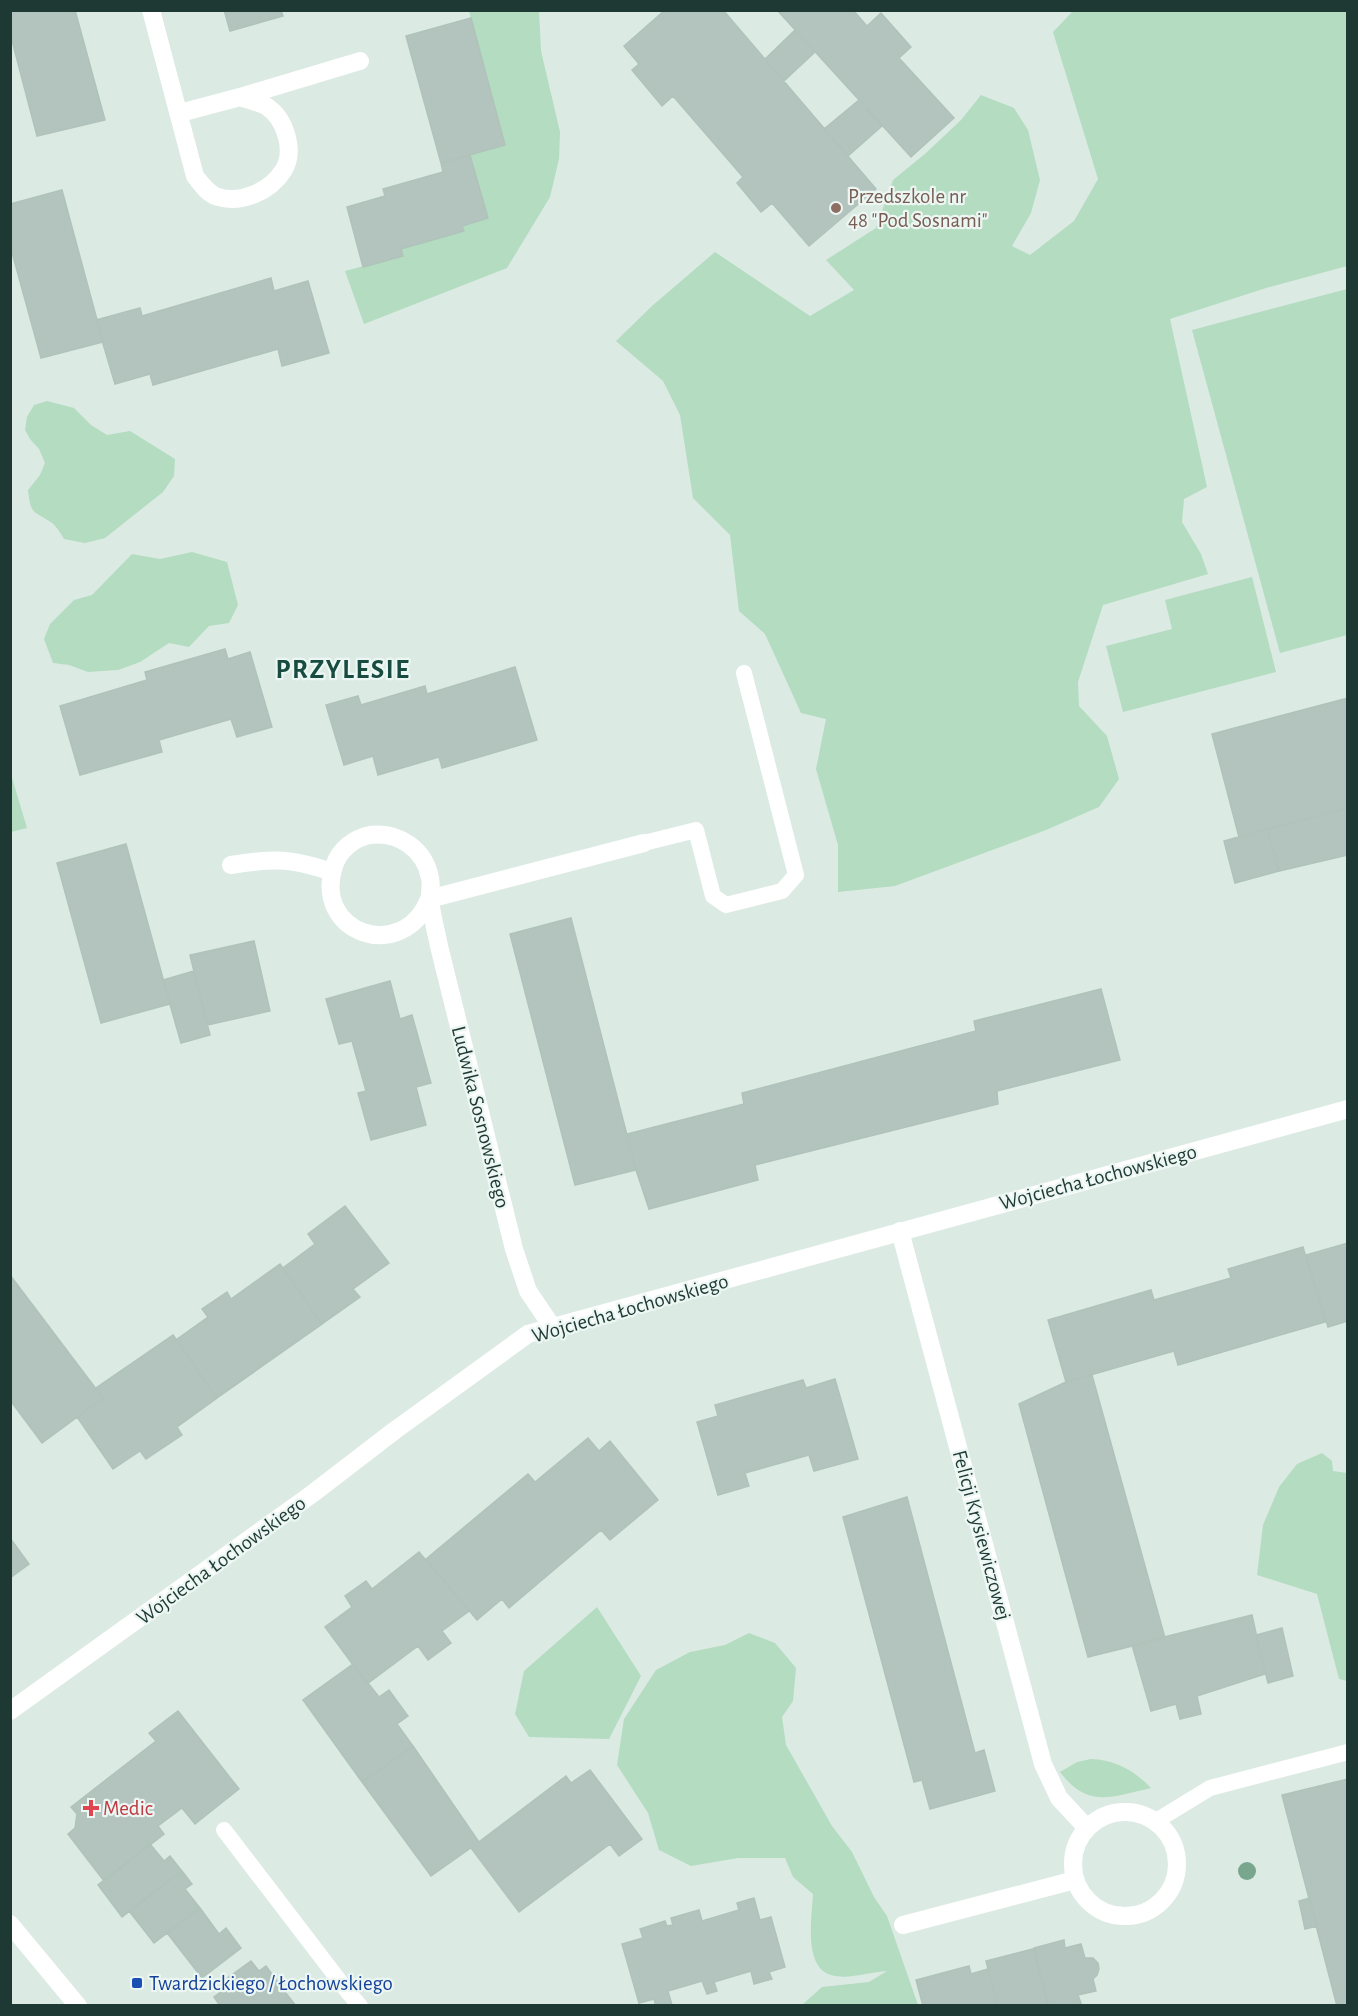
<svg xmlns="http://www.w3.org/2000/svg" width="1358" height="2016" viewBox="0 0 1358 2016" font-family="'Alegreya Sans',sans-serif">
  <rect width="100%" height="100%" fill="#dceae4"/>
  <!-- green -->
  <path fill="#b3dcc0" d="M469 11H539L541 51 560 132 559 159 550 197 507 268 364 324 345 271 402 256 401 249 464 231 462 226 488 218 470 155 505 145Z
    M1073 11H1347V266L1266 288 1170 319 1207 487 1184 499 1182 522 1201 554 1208 574 1103 605 1078 682 1079 706 1107 736 1119 779 1099 807 1046 830 895 886 838 892V845L816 769 826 719 801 713 765 634 739 611 730 535 693 498 680 415 663 381 616 341 652 306 715 252 810 316 854 290 826 260 876 228 893 180 926 153 961 120 981 95 1014 108 1028 130 1040 180 1031 213 1012 246 1030 255 1074 221 1098 179 1053 32Z
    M1347 289V635L1280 653 1192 330Z
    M47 401 74 408 91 425 107 435 130 431 175 459 174 476 163 492 105 538 85 543 64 539C61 534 57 527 52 523 34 510 31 517 28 490L40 475 45 463 39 449 30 439 25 430 27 417 34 405Z
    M192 552 227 562 238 605 229 623 209 626 189 647 169 643 140 662 118 670 88 672 69 665 53 663 44 639 50 624 74 600 92 595 132 554 160 559Z
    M1252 577 1276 672 1123 712 1106 646 1172 629 1165 600Z
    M10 771 27 828 11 832H10Z
    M1322 1453 1332 1461 1333 1471 1347 1473V1681L1339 1679 1317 1594 1257 1575 1263 1525 1279 1487 1297 1464Z
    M597 1607 641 1676 609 1739 529 1737 515 1714 524 1671Z
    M749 1633 775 1643 796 1668 793 1701 782 1717 786 1745 832 1826 852 1852 874 1897 887 1916 918 2005H802L822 1987 869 1982 887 1971C870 1972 848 1980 831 1975 803 1967 812 1916 813 1894L793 1877 785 1858H738L691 1866 659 1850 648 1813 617 1765 624 1719 656 1670 690 1652 725 1645Z
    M1091 1759C1115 1760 1134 1770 1151 1788 1111 1797 1088 1809 1060 1772L1077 1762Z"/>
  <!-- building -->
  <path fill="#b2c4bd" stroke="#afc3bb" stroke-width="1.5" d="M10 10H75L105 120 37 136 10 33Z
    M224 10H281L283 16 230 31Z
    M665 10H723L876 189 809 246 772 203 761 212 737 183 743 177 673 96 662 106 632 70 639 64 624 46Z
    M777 10H853L867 26 881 13 911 47 899 58 954 118 911 157Z
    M471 18 505 145 441 163 406 36Z
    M795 30 815 52 784 81 765 59Z
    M859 100 882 126 848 156 824 129Z
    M470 155 488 218 462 226 464 231 401 249 403 256 363 267 347 207 385 196 383 189 443 172 441 163Z
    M62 190 103 342 41 358 10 245V204Z
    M271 278 274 291 308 281 329 353 282 366 278 349 153 385 150 374 115 384 96 320 140 308 142 316Z
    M225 649 228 659 250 652 272 727 237 737 231 719 159 740 162 752 80 775 60 706 147 680 145 672Z
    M515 667 537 740 442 768 439 757 378 775 373 756 344 765 326 705 358 696 361 705 425 686 427 694Z
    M1348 698V808L1239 837 1212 734Z
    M1348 808V855L1279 871 1267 829Z
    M1267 829 1279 871 1235 883 1224 841Z
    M126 844 170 1004 101 1023 57 863Z
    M571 918 636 1170 575 1185 510 934Z
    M254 941 270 1011 207 1025 190 955Z
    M194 971 210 1035 181 1043 163 980Z
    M390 981 400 1019 412 1015 431 1083 416 1087 426 1125 371 1140 358 1093 366 1091 352 1041 339 1044 326 999Z
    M1101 989 1120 1060 997 1091 998 1104 755 1165 758 1180 649 1209 636 1170 627 1134 744 1104 742 1093 976 1031 974 1021Z
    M345 1206 389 1263 353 1289 360 1297 322 1324 283 1268 315 1244 308 1234Z
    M1348 1243V1321L1328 1327 1306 1255Z
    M1303 1247 1325 1322 1178 1365 1174 1351 1066 1382 1048 1320 1151 1290 1154 1300 1231 1278 1228 1269Z
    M280 1264 322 1324 217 1398 176 1340 208 1317 202 1309 227 1292 231 1299Z
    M10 1275 103 1398 42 1443 10 1400Z
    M173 1335 217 1398 177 1427 182 1435 146 1459 140 1451 113 1469 77 1417 103 1398 96 1388Z
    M1092 1375 1165 1638 1088 1657 1019 1404 1066 1382Z
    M835 1379 858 1459 814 1471 809 1455 745 1473 749 1486 718 1495 697 1422 718 1416 715 1405 803 1380 806 1388Z
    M588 1438 599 1451 610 1441 658 1500 610 1540 601 1530 509 1608 502 1599 477 1620 426 1559 528 1474 535 1482Z
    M907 1497 975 1753 984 1750 995 1791 930 1809 922 1780 914 1782 843 1517Z
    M10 1538 29 1564 10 1578Z
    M419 1552 469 1611 442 1631 451 1643 428 1660 418 1646 367 1684 325 1627 352 1607 345 1596 366 1581 372 1589Z
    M1252 1615 1265 1674 1197 1696 1201 1714 1180 1719 1176 1704 1151 1711 1132 1645Z
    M1282 1628 1293 1676 1268 1683 1256 1635Z
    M353 1664 379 1697 389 1690 408 1716 397 1724 413 1746 362 1782 303 1700Z
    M178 1711 239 1789 195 1824 182 1808 158 1826 164 1834 104 1881 68 1834 75 1828 77 1814 71 1807 156 1741 149 1733Z
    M413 1746 479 1842 431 1876 362 1782Z
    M590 1770 642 1839 619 1856 610 1844 519 1912 471 1848 566 1776 571 1783Z
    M1348 1779V2006H1337L1282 1795Z
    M150 1844 164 1861 170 1856 182 1871 122 1917 98 1885Z
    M182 1871 192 1884 185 1889 200 1908 154 1943 129 1911Z
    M754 1898 760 1920 771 1917 785 1967 769 1972 772 1979 754 1984 751 1971 714 1982 717 1991 707 1994 702 1981 668 1991 672 2005 670 2006H656L654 1999 639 2003 622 1944 643 1938 640 1929 665 1921 667 1926 673 1925 671 1918 699 1910 702 1921 739 1910 737 1903Z
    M1310 1898 1317 1926 1305 1929 1299 1901Z
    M200 1908 219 1934 226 1928 241 1948 202 1978 167 1933Z
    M1064 1940 1065 1948 1081 1944 1085 1958H1093L1098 1963 1099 1969 1097 1975 1093 1979 1096 1991 1078 1995 1081 2003 1072 2006H1049L1034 1948Z
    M1033 1949 1048 2006H998L986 1961Z
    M251 1961 259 1971 266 1966 289 1997 278 2006H220L214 1997 226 1988 222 1982Z
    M969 1966 971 1974 988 1969 998 2006H923L916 1980Z
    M289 1997 296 2006H278Z"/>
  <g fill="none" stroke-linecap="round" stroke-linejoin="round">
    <!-- service -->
    <path stroke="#fff" stroke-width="16" d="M644 843 696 830 713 896 726 905 782 891 796 875 744 673
      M1156 1821 1210 1788 1348 1752
      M224 1830 348 1992 360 2006"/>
    <!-- minor -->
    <path stroke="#fff" stroke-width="18" d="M151 10 195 176C201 184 208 194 218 197 242 204 270 191 283 171 296 151 285 118 266 106 259 102 248 100 240 97
      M180 113 240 97 360 61
      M231 865C275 858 290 858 332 872
      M429 899C403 964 312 934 334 866 339 850 354 838 370 835 399 831 425 850 430 878 432 886 429 894 430 901 432 916 436 931 439 946L514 1249 528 1291 553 1328
      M429 899 644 843
      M900 1231 1043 1764 1059 1798 1087 1828
      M10 1711 312 1494 394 1431 528 1334 1348 1109
      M1073 1864a52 52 0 1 1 104 0a52 52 0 1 1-104 0Z
      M903 1925 1075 1880"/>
    <!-- tertiary -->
    <path stroke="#fff" stroke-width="18" d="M10 1924 78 2006"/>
  </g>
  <!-- trees -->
  <circle fill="#78a78d" cx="1247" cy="1871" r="9"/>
  <!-- markers -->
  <circle fill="#8d6e63" stroke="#ecf6f2" stroke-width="2" cx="836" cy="208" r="6"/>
  <path fill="#e0444e" stroke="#ecf6f2" stroke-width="2" d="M88 1799h6v6h6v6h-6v6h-6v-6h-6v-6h6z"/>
  <rect fill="#1a4fb4" stroke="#ecf6f2" stroke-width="2" x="131" y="1977" width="12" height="12" rx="3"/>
  <g text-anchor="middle" stroke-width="4.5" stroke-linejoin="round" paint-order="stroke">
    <!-- education labels -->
    <g font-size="21" fill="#785e54" stroke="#ecf6f2" text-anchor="start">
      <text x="848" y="203">Przedszkole nr<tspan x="848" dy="24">48 "Pod Sosnami"</tspan></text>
    </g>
    <!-- street labels -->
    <g font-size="21" fill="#1e3933" stroke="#ecf6f2">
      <text transform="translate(481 1117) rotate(76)" y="7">Ludwika Sosnowskiego</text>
      <text transform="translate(1098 1177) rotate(-15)" y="7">Wojciecha Łochowskiego</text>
      <text transform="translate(630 1308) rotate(-16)" y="7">Wojciecha Łochowskiego</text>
      <text transform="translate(982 1535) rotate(75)" y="7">Felicji Krysiewiczowej</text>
      <text transform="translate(221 1560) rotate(-36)" y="7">Wojciecha Łochowskiego</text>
    </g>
    <!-- health labels -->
    <g font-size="21" fill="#be3a42" stroke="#ecf6f2" text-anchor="start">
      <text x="103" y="1815">Medic</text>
    </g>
    <!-- transit labels -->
    <g font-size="21" fill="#164399" stroke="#ecf6f2" text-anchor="start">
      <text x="149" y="1990">Twardzickiego / Łochowskiego</text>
    </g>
    <!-- district labels -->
    <g font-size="27" font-weight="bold" letter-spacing="1.5" fill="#194c41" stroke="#ecf6f2">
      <text x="343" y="678">PRZYLESIE</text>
    </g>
  </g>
  <!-- border -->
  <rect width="1358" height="2016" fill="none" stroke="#1e3933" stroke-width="24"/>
</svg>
